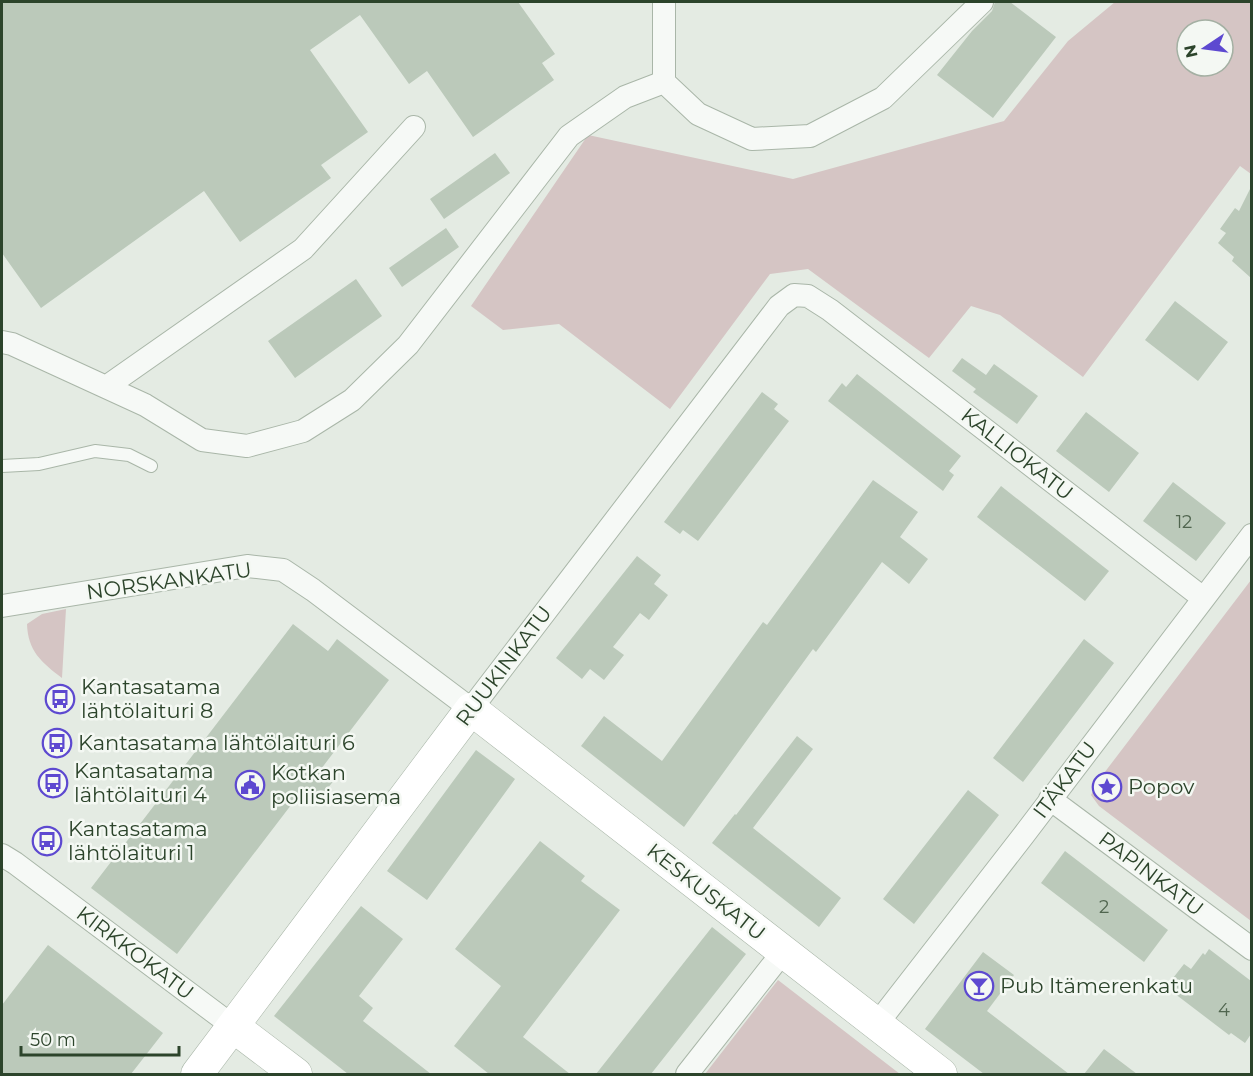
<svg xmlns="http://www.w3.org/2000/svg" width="1253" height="1076" viewBox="0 0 1253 1076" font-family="Montserrat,sans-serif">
  <rect width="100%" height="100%" fill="#e4ebe3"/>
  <!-- green -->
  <path fill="#d5c5c4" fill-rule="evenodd" d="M1115 2H1251V174L1240 166 1083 377 1000 315 971 306 929 358 808 269 770 274 670 409 559 324 503 330 471 306 588 135 793 179 1004 121 1068 41ZM1187 30H1223V66H1187Z
    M1251 580V921L1099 806 1091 795 1098 781Z
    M66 609 62 678C41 662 28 651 27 624L42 614Z
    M778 980 900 1074H705Z"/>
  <!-- building -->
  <path fill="#bbc9ba" d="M2 2H518L555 54 542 63 554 80 473 137 427 71 409 84 360 15 310 50 368 132 321 165 331 178 240 242 204 191 41 308 2 253Z
    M995 2H1010L1056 37 993 118 937 75 972 31 992 11Z
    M495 153 510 173 444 219 430 199Z
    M1251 187V278L1232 261 1234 257 1218 243 1226 233 1220 229 1235 208 1239 211Z
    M446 228 459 247 402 287 389 268Z
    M356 279 382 316 295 378 268 341Z
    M1175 301 1228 342 1198 381 1145 340Z
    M962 358 986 375 994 364 1038 396 1017 424 973 392 976 389 952 371Z
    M857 374 961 456 949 471 954 475 943 491 828 401 842 383 846 387Z
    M762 392 778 404 774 409 789 421 698 541 683 530 680 534 664 522Z
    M1086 412 1139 453 1109 492 1056 451Z
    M873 480 918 512 900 537 928 559 909 584 882 562 816 652 813 649 684 827 581 746 604 716 662 761 763 622 767 625Z
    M1173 482 1226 523 1196 561 1143 521Z
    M1001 486 1109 571 1085 601 977 517Z
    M637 556 661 575 654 584 668 595 649 620 640 613 613 647 624 655 604 680 590 669 582 679 556 658Z
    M293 624 328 651 337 639 389 680 321 769 335 779 316 803 301 792 177 954 91 888Z
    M1084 639 1114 663 1023 782 993 758Z
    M797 736 813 749 753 828 841 898 819 927 712 843 735 814 736 815Z
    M476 750 515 779 427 900 387 871Z
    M968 790 999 815 914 924 883 899Z
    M540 841 585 876 581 881 620 910 523 1037 570 1074H489L454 1046 501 986 455 949Z
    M1065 851 1168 930 1144 962 1041 883Z
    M361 906 403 939 359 996 373 1008 363 1021 431 1074H348L274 1016Z
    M712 927 746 954 651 1074H596Z
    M48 945 163 1033 131 1074H2V1005Z
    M1209 949 1251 981V1034L1245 1043 1231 1033 1229 1035 1166 987 1184 964 1191 969 1203 953 1205 955Z
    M983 952 1014 975 987 1011 1069 1074H984L925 1029Z
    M1104 1049 1137 1074H1084Z"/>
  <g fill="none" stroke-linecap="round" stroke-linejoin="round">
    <!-- lane casing -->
    <g stroke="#a9b6a8" stroke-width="14">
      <path id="lane" d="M2 466 39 464 95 451 129 455 151 466"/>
    </g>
    <!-- street casing -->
    <g stroke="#a9b6a8" stroke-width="24">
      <path id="street" d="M664 82 698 114 752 139 810 136 883 98 982 2
        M2 342 12 344 145 405 202 440 247 446 303 431 352 400 408 345 569 136 625 97 664 82V2
        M106 387 303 249 414 127
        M2 606 247 566 283 570 313 590 471 709 779 306 794 295 808 296 830 310 1203 598
        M1050 799 1252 949
        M2 855 15 863 234 1027
        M877 1024 1023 836 1252 535
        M687 1074 783 952"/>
    </g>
    <!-- secondary casing -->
    <g stroke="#a9b6a8" stroke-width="33">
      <path id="secondary" d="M234 1027 296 1074
        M197 1074 471 709 941 1074"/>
    </g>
    <!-- lane -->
    <use href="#lane" stroke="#f6f9f6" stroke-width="12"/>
    <!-- street -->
    <use href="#street" stroke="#f6f9f6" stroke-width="22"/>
    <!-- secondary -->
    <use href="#secondary" stroke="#fff" stroke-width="32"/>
  </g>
  <!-- icons -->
  <defs>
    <g id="bus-ring" transform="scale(1.5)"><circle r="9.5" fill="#f4f8f3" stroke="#5d49d0" stroke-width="1.5"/><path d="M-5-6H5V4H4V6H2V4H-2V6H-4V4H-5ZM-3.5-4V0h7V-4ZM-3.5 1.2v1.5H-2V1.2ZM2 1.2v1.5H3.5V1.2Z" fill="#5d49d0"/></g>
    <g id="civic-ring" transform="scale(1.5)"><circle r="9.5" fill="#f4f8f3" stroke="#5d49d0" stroke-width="1.5"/><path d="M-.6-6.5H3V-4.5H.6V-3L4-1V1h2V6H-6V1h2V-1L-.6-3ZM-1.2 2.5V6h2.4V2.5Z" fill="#5d49d0"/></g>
    <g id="sight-ring" transform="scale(1.5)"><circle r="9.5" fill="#f4f8f3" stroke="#5d49d0" stroke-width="1.5"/><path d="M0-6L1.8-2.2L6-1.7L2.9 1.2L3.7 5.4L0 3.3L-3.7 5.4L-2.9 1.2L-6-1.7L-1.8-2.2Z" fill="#5d49d0"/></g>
    <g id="bar-ring" transform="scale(1.5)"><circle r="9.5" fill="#f4f8f3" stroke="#5d49d0" stroke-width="1.5"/><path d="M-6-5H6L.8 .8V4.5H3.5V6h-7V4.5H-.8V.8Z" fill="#5d49d0"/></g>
  </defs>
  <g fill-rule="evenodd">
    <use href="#bus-ring" x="60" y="699"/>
    <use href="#bus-ring" x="57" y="743"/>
    <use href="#bus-ring" x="53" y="783"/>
    <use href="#civic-ring" x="250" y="785"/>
    <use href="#sight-ring" x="1107" y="787"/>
    <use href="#bus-ring" x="47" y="841"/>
    <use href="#bar-ring" x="979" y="986"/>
  </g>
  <g text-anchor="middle" stroke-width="5" stroke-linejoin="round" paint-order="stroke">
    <!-- number labels -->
    <g font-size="18" fill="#50654f">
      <text x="1184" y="528">12</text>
      <text x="1104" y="913">2</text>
      <text x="1224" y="1016">4</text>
    </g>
    <!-- street labels -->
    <g font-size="21" fill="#2c442b" stroke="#f4f8f3">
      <text transform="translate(1017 454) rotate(38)" y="7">KALLIOKATU</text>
      <text transform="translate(169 581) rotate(-8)" y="7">NORSKANKATU</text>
      <text transform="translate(504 666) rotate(-53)" y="7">RUUKINKATU</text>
      <text transform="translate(1065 780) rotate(-53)" y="7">ITÄKATU</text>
      <text transform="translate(1151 874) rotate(37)" y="7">PAPINKATU</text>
      <text transform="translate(706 892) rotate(38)" y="7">KESKUSKATU</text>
      <text transform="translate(135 953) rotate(37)" y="7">KIRKKOKATU</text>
    </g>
    <!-- poi labels -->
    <g font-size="21" fill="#2c442b" stroke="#f4f8f3" text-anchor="start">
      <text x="81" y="694">Kantasatama<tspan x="81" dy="24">lähtölaituri 8</tspan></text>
      <text x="78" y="750">Kantasatama lähtölaituri 6</text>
      <text x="74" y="778">Kantasatama<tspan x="74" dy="24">lähtölaituri 4</tspan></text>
      <text x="271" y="780">Kotkan<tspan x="271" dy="24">poliisiasema</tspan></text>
      <text x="1128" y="794">Popov</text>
      <text x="68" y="836">Kantasatama<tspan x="68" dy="24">lähtölaituri 1</tspan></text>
      <text x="1000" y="993">Pub Itämerenkatu</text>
    </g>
  </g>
  <!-- border -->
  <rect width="1253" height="1076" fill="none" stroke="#2c442b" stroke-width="6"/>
  <!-- north arrow -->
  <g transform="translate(1205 48) rotate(257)"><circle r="28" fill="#f4f8f3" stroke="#a4b0a3" stroke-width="1.5"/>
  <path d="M0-4.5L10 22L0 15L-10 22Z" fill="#5d49d0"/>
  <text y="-9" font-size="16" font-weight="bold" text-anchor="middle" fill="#2c442b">N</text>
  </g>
  <!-- scale -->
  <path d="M21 1046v9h158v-9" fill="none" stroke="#2c442b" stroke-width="3"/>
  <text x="30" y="1046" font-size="18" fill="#2c442b" stroke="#f4f8f3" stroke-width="4.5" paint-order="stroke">50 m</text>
</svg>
